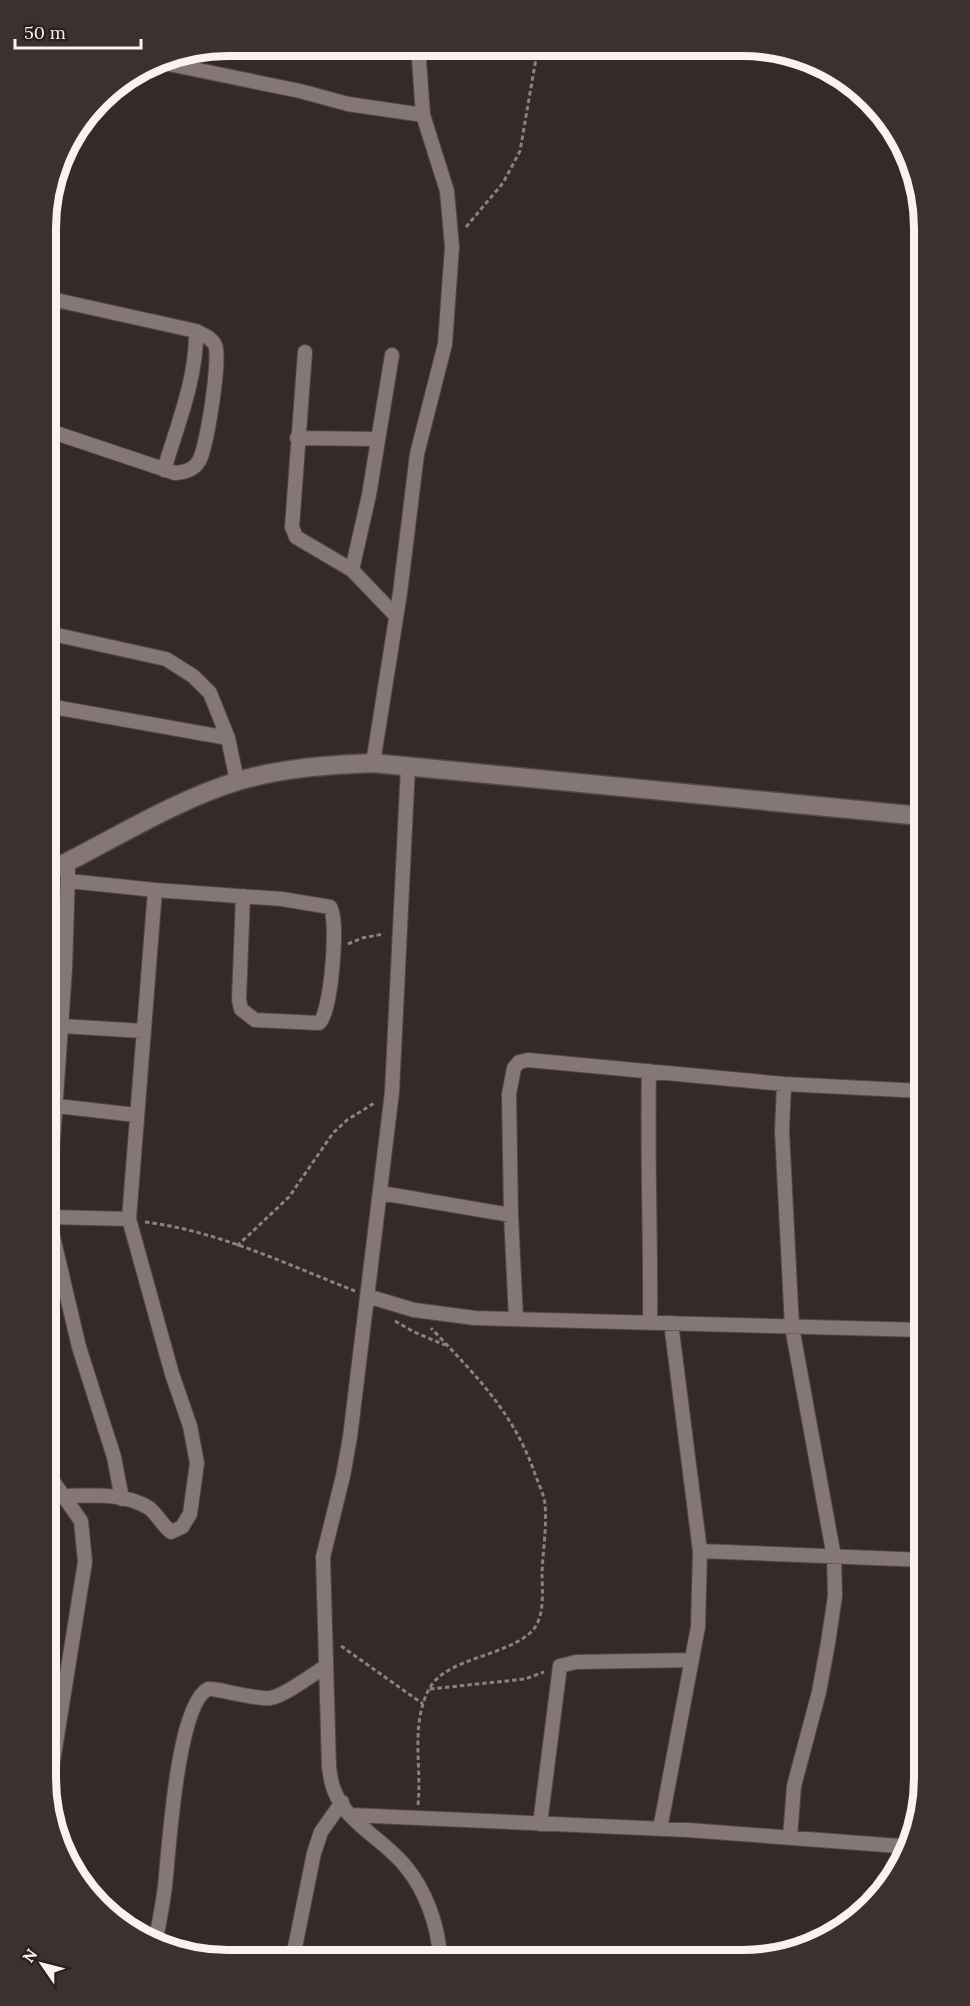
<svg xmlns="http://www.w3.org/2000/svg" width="970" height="2006" viewBox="0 0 970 2006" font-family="Lora,serif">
  <rect width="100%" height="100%" fill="#342a29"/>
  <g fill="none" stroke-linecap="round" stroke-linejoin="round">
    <!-- street casing -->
    <g stroke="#514948" stroke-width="16">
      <path id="street" d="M154 61 300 91 348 104 423 115
        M47 298 196 331C203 335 211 337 215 345 221 357 207 447 199 461 194 470 185 472 175 473L47 430
        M47 327 55 300
        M305 352 292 527 296 537 352 570 396 616
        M297 438 376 439
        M164 470C177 426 197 378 196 331
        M352 570 369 495 392 355
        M48 633 166 659 193 676 210 693 228 738 237 781
        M48 706 228 738
        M373 763 400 593 417 454 445 344 452 247 447 191 423 115 418 46
        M408 766 392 1092 350 1437 343 1476 323 1557 329 1767C330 1774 331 1783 334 1790 346 1823 385 1840 406 1867 426 1891 438 1926 440 1956
        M155 890 282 899 330 907C339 920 331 1014 319 1023L255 1020 241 1009 239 1000 243 896
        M62 1026 143 1031
        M649 1071C647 1155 651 1239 650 1323
        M784 1084 782 1131 792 1327 834 1557 835 1596 828 1643 819 1692 794 1786 790 1837
        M57 1106 136 1115
        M381 1193 511 1215
        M49 1198 65 969 68 871
        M50 1217 129 1219
        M50 1224 79 1347 114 1457 122 1499
        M367 1296 414 1310 475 1318 923 1330
        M516 1319 511 1215 509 1094 514 1068 519 1062 528 1060 784 1084 922 1091
        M50 1477 81 1521 85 1562 51 1774
        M50 1496C81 1497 121 1490 149 1508 158 1515 162 1525 171 1532L182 1527 190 1514 197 1463 190 1426 172 1374 129 1219 155 890 69 881
        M700 1551 924 1560
        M351 1815 688 1830 912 1847
        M540 1824 560 1666 576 1662 692 1660
        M660 1829 698 1627 700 1551 671 1323
        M156 1940C159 1922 163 1904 165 1886 169 1850 177 1704 208 1689 212 1687 256 1700 270 1698 285 1696 311 1675 325 1667
        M293 1957 314 1853 321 1832 342 1802"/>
    </g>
    <!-- secondary casing -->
    <g stroke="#514948" stroke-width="21">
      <path id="secondary" d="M48 872C109 842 173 801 238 781 282 768 327 765 373 763L921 816"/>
    </g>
    <!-- path -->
    <path stroke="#8a8281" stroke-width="3" stroke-dasharray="4.5 3" stroke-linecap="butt" d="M466 227 503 183 520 151 538 47
      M348 944 362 938 384 934
      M145 1222C218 1231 286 1264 355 1291
      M237 1246 289 1197 333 1133 347 1120 376 1102
      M395 1321 414 1332 445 1345
      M341 1646 423 1704
      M430 1689 525 1679 544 1672
      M418 1805C422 1766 410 1726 429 1689 446 1658 503 1657 530 1633 546 1619 542 1591 542 1572 543 1550 547 1526 545 1504 544 1494 538 1483 535 1474 513 1411 475 1375 431 1328"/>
    <!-- street -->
    <use href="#street" stroke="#847776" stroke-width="14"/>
    <!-- secondary -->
    <use href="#secondary" stroke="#847776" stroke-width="18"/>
  </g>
  <!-- crop -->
  <path d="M0 0H970V2006H0ZM228 56H742A172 172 0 0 1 914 228V1778A172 172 0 0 1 742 1950H228A172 172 0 0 1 56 1778V228A172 172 0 0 1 228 56Z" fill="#3b3130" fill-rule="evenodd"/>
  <path fill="none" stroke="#f9f2f1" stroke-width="8" d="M228 56H742A172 172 0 0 1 914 228V1778A172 172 0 0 1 742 1950H228A172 172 0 0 1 56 1778V228A172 172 0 0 1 228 56Z"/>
  <!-- north arrow -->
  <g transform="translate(42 1964) rotate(305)" stroke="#2a201f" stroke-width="4.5" paint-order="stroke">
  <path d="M0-4.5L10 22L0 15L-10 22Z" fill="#f9f2f1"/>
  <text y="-9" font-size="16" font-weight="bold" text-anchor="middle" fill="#f9f2f1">N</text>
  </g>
  <!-- scale -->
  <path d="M15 39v9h126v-9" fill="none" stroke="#f9f2f1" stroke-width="3"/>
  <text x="24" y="39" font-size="18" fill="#f9f2f1" stroke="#2a201f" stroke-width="4.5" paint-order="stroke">50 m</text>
</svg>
